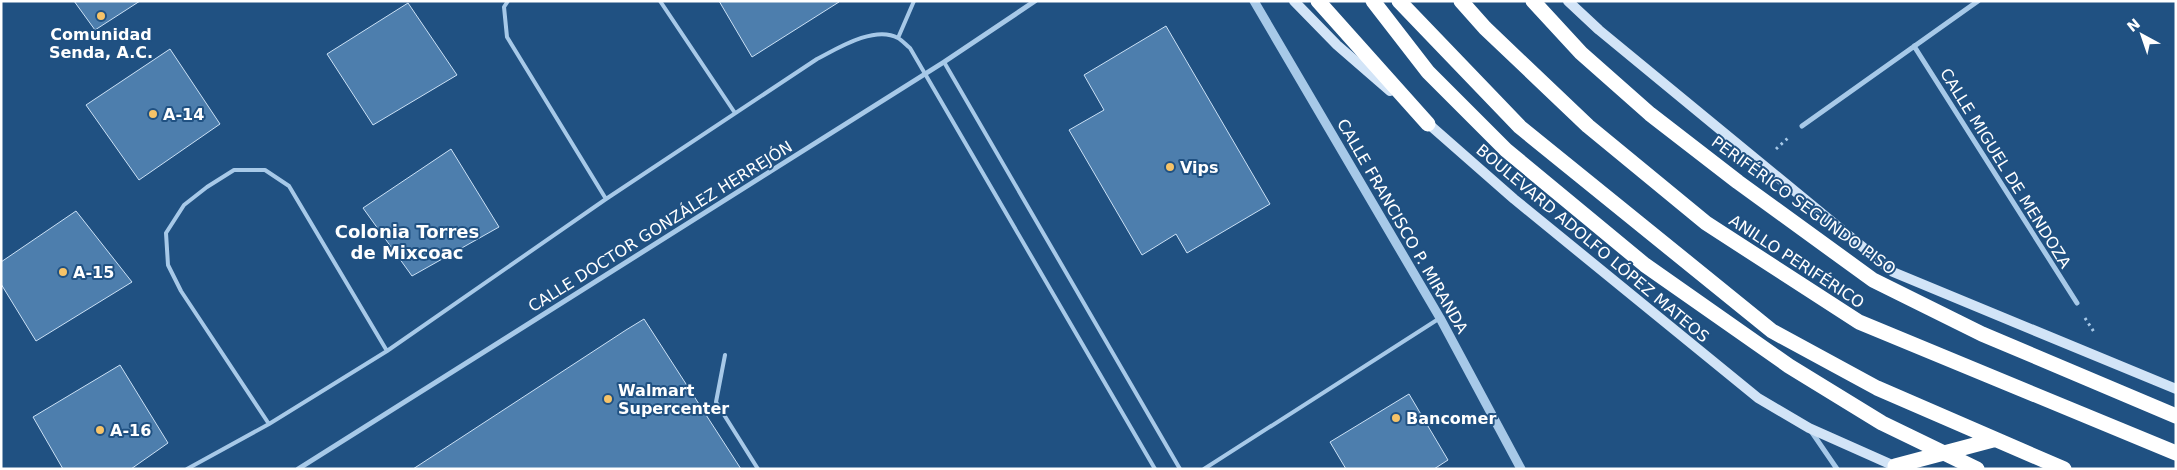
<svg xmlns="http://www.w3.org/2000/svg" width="2177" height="470" viewBox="0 0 2177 470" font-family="'DejaVu Sans',sans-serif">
  <rect width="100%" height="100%" fill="#205182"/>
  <!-- building -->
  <path fill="#4d7ead" stroke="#cbe1f6" d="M74 1H140L95 30Z
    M719 1H839V2L752 57Z
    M408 3 457 75 373 125 327 54Z
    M1166 26 1270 204 1187 253 1176 234 1142 255 1069 130 1104 110 1084 75Z
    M170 49 220 124 139 180 86 105Z
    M451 149 499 227 412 276 363 208Z
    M76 211 132 282 36 341 1 284V262Z
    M644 319 741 469H413L626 330Z
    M120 365 168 443 131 469H63L33 417Z
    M1409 394 1448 460 1434 469H1346L1330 442Z"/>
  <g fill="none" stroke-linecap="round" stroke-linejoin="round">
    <!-- path -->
    <path stroke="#a7c9e8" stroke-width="3" stroke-dasharray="2.5 4" stroke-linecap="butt" d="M1776 149 1788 138
      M2085 318 2094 332"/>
    <!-- service -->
    <path stroke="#a7c9e8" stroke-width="4" d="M508 1 504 7 507 37 606 199
      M660 1 735 113
      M898 38 914 1
      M944 62 1180 469
      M725 355 716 402 758 469
      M269 424 181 291 168 265 166 233 184 205 207 187 234 170H265L289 186 387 351
      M187 469 269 424 387 351 606 199 817 59C838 48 875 25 898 38 902 40 906 45 910 48L1155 469
      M1204 469 1440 318"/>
    <!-- minor -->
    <path stroke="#a7c9e8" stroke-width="5" d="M1914 46 2077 303
      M1802 126 1978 1
      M1811 431 1837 469
      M298 469 944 62 1035 1"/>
    <!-- tertiary -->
    <path stroke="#a7c9e8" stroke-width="9" d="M1254 1 1440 318 1521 469"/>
    <!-- secondary -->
    <path stroke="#d2e4f7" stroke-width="10" d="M1294 1 1337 45 1390 91
      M1568 1 1599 30 1893 272 2176 389
      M1424 120 1514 199 1758 398 1809 428 1899 468"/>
    <!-- motorway -->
    <path stroke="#fff" stroke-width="15" d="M1318 1 1428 124
      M1399 1 1520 127 1772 331 1877 388 2064 469
      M1461 1 1485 28 1588 126 1706 223 1859 322 2176 453
      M1533 1 1581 53 1650 114 1738 182 1873 280 1982 334 2176 416
      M1895 466 1993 440"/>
    <!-- motorway-bridge -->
    <path stroke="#fff" stroke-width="15" d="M1373 1 1428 72 1506 150 1645 265 1789 366 1882 423 1977 469"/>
  </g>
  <!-- markers -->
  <g fill="#f6c368" stroke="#205182" stroke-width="2">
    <circle cx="101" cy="16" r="5"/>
    <circle cx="153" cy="114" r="5"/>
    <circle cx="1170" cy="167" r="5"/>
    <circle cx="63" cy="272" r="5"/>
    <circle cx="608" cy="399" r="5"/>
    <circle cx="1396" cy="418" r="5"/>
    <circle cx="100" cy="430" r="5"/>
  </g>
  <g text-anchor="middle" stroke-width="4" stroke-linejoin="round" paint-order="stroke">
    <!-- poi labels -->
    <g font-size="16" font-weight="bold" fill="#fff" stroke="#205182" text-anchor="start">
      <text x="101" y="40" text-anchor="middle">Comunidad<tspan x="101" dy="18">Senda, A.C.</tspan></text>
      <text x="163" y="120">A-14</text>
      <text x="1180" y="173">Vips</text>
      <text x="73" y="278">A-15</text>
      <text x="618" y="396">Walmart<tspan x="618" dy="18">Supercenter</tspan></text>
      <text x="1406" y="424">Bancomer</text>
      <text x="110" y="436">A-16</text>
    </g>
    <!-- street labels -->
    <g font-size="16" fill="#fff" stroke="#205182">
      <text transform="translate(2006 168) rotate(58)" y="6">CALLE MIGUEL DE MENDOZA</text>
      <text transform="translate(1804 205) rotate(36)" y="6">PERIFÉRICO SEGUNDO PISO</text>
      <text transform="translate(660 226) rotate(-32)" y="6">CALLE DOCTOR GONZÁLEZ HERREJÓN</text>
      <text transform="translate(1403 226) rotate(60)" y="6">CALLE FRANCISCO P. MIRANDA</text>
      <text transform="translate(1593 243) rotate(40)" y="6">BOULEVARD ADOLFO LÓPEZ MATEOS</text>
      <text transform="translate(1797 261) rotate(33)" y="6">ANILLO PERIFÉRICO</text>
    </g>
    <!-- neighbourhood labels -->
    <g font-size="18" font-weight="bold" fill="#fff" stroke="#205182">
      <text x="407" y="238">Colonia Torres<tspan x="407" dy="21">de Mixcoac</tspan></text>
    </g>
  </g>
  <!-- border -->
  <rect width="2177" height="470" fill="none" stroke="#ffffff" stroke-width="5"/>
  <!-- north arrow -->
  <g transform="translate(2142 35) rotate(320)" stroke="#205182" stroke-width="4" paint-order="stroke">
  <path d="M0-4L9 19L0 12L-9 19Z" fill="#ffffff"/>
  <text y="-8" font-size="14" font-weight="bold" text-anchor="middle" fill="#ffffff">N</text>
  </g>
</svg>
